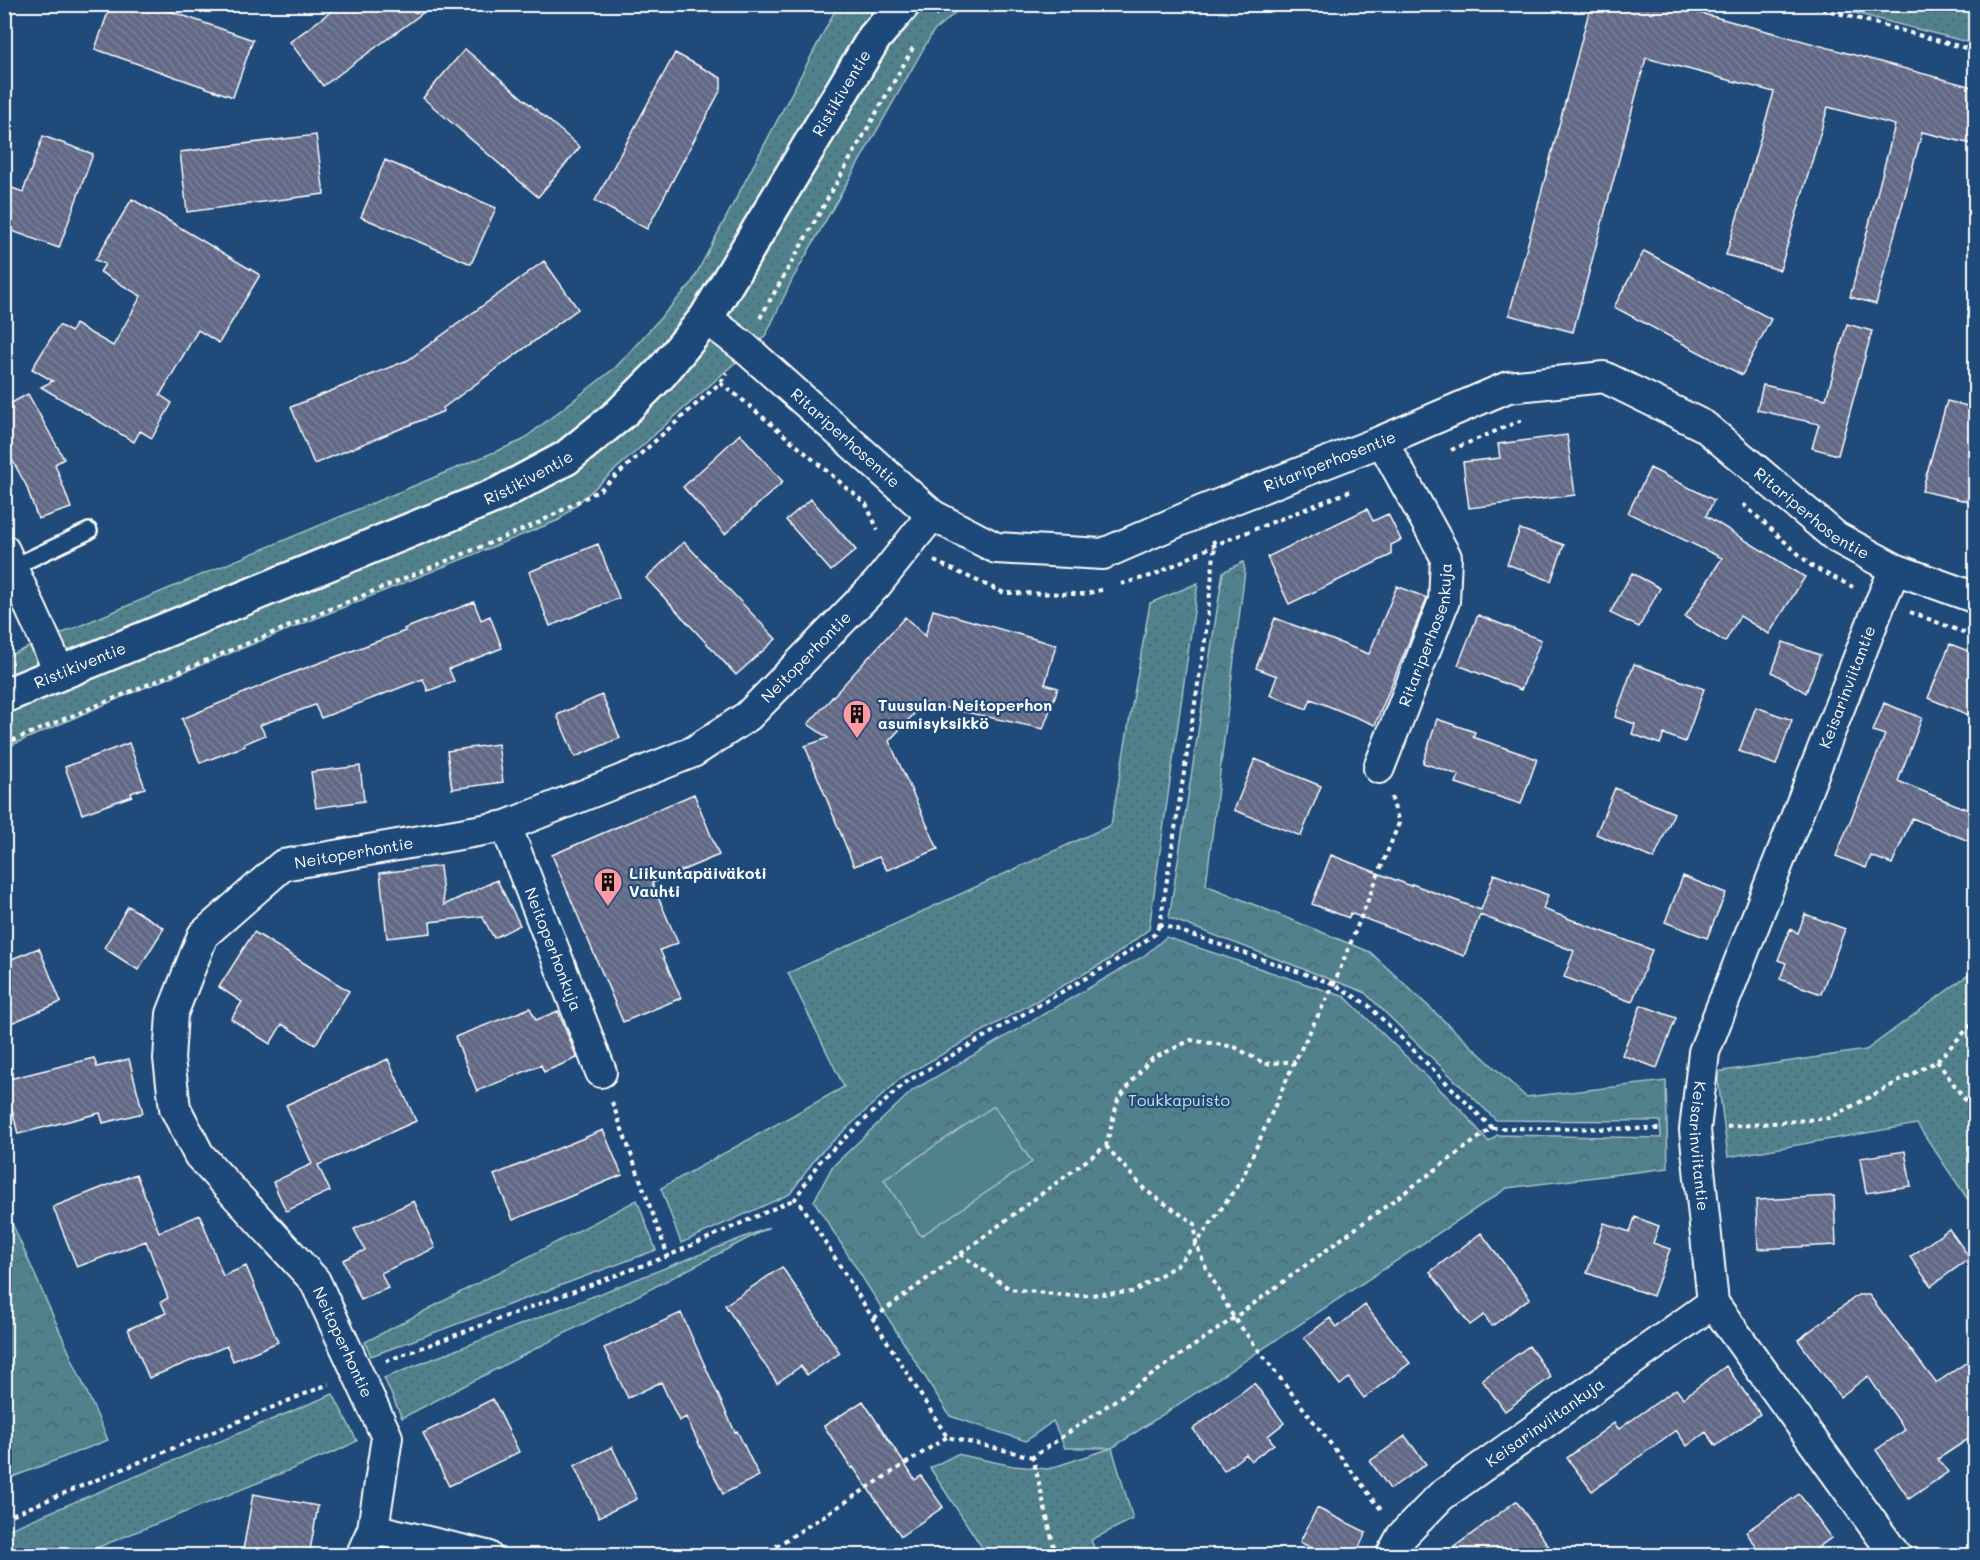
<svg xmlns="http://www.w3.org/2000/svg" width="1980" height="1560" viewBox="0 0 1980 1560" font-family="Mali,sans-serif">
  <defs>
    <pattern id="grass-dots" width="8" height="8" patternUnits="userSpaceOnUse" patternTransform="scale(1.5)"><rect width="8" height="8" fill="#51818c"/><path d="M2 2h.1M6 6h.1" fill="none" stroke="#4f696f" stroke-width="1.8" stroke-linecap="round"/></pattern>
    <pattern id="forest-crowns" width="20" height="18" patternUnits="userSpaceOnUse" patternTransform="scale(1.5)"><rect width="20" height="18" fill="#51818c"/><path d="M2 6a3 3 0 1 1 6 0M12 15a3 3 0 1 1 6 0" fill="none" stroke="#4f696f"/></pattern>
    <pattern id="building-back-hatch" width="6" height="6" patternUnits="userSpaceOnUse" patternTransform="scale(1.5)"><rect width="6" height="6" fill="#626986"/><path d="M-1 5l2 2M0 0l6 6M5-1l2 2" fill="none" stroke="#7a8098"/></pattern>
  </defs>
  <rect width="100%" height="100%" fill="#1f4a7a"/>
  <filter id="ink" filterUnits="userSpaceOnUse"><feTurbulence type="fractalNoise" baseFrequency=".0167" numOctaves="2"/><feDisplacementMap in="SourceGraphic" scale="12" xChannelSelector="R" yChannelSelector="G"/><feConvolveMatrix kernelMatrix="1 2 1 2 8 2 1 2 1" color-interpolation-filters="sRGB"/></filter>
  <g filter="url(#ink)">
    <!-- grass -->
    <path fill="url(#grass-dots)" stroke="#a8c0c6" stroke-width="1.5" d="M838 5H964L933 32 792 280 766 335 559 520 122 697 5 748V657L521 441 616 367 691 284Z
      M1824 5H1975V44Z
      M1198 583 1149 929 1110 959 902 1077 818 1155 790 1194 681 1243 661 1188 844 1087 788 973 1111 825 1150 603Z
      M1975 970V1210L1917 1124 1728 1157 1717 1072 1866 1050Z
      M637 1200 656 1250 371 1356 365 1342Z
      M770 1227 402 1418 384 1378Z
      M333 1394 357 1441 339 1450 79 1555H5V1531Z
      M1112 1448 1133 1519 1091 1540 1097 1555H987L930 1468 957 1454 1013 1466 1048 1469Z"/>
    <!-- forest -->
    <path fill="url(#forest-crowns)" stroke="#a8c0c6" stroke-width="1.5" d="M1243 562 1245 570 1206 885 1370 952 1526 1097 1666 1081 1668 1168 1507 1188 1112 1448H1065L1053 1421 1026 1441 950 1416 814 1201 832 1167 913 1090 1144 956 1166 937 1345 997 1462 1111 1489 1142 1497 1135 1661 1138 1660 1121 1496 1120 1364 992 1169 918 1223 572Z
      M4 1205 108 1440 5 1480H4Z"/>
    <!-- pitch -->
    <path fill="#51818c" stroke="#a8c0c6" stroke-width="1.5" d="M994 1106 1032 1162 921 1236 884 1180Z"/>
    <!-- building -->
    <path fill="url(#building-back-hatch)" stroke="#fff" stroke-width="1.5" d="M111 4H150L253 40 233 97 95 49Z
      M341 4H435L323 86 290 42Z
      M1591 4H1667L1976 88V145L1922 132 1876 304 1850 297 1895 125 1828 107 1780 270 1726 255 1774 92 1646 58 1573 332 1509 315Z
      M465 49 580 147 538 197 423 98Z
      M675 53 721 78V89L647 229 595 201Z
      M316 135 324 194 187 212 180 152Z
      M43 136 93 154 59 248 4 228V185L23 192Z
      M385 160 496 208 471 264 361 217Z
      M132 199 260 275 219 343 198 330 160 395 172 403 152 438 140 431 134 442 41 387 53 381 32 369 59 325 71 332 75 324 113 346 141 296 100 272 105 264 95 260Z
      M1644 251 1771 319 1742 375 1614 307Z
      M544 261 578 309 443 408 444 411 314 464 291 407 408 360Z
      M1847 324 1872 331 1838 455 1812 448 1819 424 1757 410 1763 385 1826 399Z
      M28 394 64 459 55 464 71 508 38 519 26 485 4 445V407Z
      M1947 401 1976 408V472L1967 501 1922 491Z
      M740 434 783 482 725 534 683 487Z
      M1567 435 1575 495 1469 508 1463 462 1500 458 1498 444Z
      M1650 468 1714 500 1706 516 1805 577 1769 634 1740 616 1725 642 1685 617 1722 558 1628 513Z
      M811 499 856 550 831 571 786 520Z
      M1367 509 1373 521 1388 514 1401 540 1391 545V555L1289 604 1267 557Z
      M1520 529 1564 545 1551 581 1507 564Z
      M684 542 776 639 736 675 646 578Z
      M598 544 619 598 550 626 529 572Z
      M1632 573 1660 588 1639 627 1610 613Z
      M1397 586 1427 598 1375 725 1311 699 1307 709 1270 695 1277 676 1256 668 1275 618 1369 654Z
      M474 602 481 620 490 616 502 648 449 669 454 681 428 691 423 679 321 718 315 705 260 725 265 735 244 744 245 746 200 763 182 719 287 675 405 631 404 629Z
      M933 610 1056 645 1045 684 1058 688 1043 729 924 703 889 741 938 849 887 870 879 857 854 866 805 746 828 738 808 724 905 617 925 636Z
      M1478 615 1541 640 1521 690 1458 665Z
      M1783 642 1820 655 1806 693 1772 672Z
      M1950 644 1976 654V718L1928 698Z
      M1634 664 1704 689 1685 742 1664 734 1660 744 1632 734 1635 724 1615 717Z
      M602 695 620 738 575 757 557 715Z
      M1884 703 1922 718 1898 781 1976 813V844L1912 818 1892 864 1871 856 1866 868 1836 856 1885 735 1873 731Z
      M1756 707 1792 720 1776 765 1739 751Z
      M1437 719 1475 732 1473 737 1537 759 1521 804 1456 783 1459 775 1423 763Z
      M129 743 145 788 131 793 132 796 82 814 65 767Z
      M498 744 503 782 452 789 447 751Z
      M1255 759 1321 786 1301 836 1234 810Z
      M360 766 364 801 316 808 311 772Z
      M1615 788 1674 813 1654 859 1596 834Z
      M694 794 719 855 652 883 678 943 660 950 681 998 623 1022 552 855Z
      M1331 855 1411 886 1412 884 1481 910 1494 874 1548 895 1543 909 1652 950 1632 1002 1564 977 1574 951 1480 915 1464 956 1350 913 1349 918 1312 904Z
      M440 866 444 905 497 880 520 925 494 938 482 916 430 922 431 933 387 938 380 873Z
      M1683 876 1726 893 1707 938 1665 922Z
      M128 906 164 928 138 970 104 948Z
      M1805 914 1845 929 1821 994 1780 979 1786 963 1778 960 1790 929 1798 933Z
      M254 932 349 991 315 1045 282 1024 270 1044 231 1019 242 1002 219 987Z
      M39 948 61 1002 4 1026V962Z
      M1641 1005 1676 1018 1657 1068 1622 1055Z
      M530 1008 536 1020 558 1011 577 1058 544 1072 541 1065 477 1091 455 1037Z
      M94 1058 97 1067 129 1059 143 1113 103 1123 100 1113 18 1134 5 1080Z
      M388 1059 416 1121 318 1165 330 1191 286 1211 273 1182 312 1164 286 1105Z
      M603 1130 622 1175 513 1220 494 1175Z
      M1905 1151 1911 1186 1866 1193 1860 1158Z
      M136 1174 159 1232 200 1215 223 1276 246 1266 278 1342 233 1361 227 1346 149 1378 128 1329 166 1313 161 1302 168 1298 146 1241 77 1267 53 1207Z
      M1834 1196 1836 1245 1758 1249 1756 1200Z
      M414 1201 435 1248 381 1273 388 1288 361 1300 343 1260 365 1250 354 1229Z
      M1635 1217 1659 1226 1653 1243 1670 1249 1653 1296 1587 1273 1604 1223 1630 1232Z
      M1949 1229 1970 1258 1931 1286 1910 1257Z
      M1481 1233 1530 1298 1492 1326 1484 1315 1470 1325 1430 1272Z
      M782 1267 840 1353 807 1375 801 1366 777 1383 725 1305Z
      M1858 1295H1869L1936 1383 1976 1356V1434L1938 1459 1948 1472 1909 1499 1876 1450 1905 1430 1868 1376 1840 1397 1798 1340Z
      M1365 1305 1410 1363 1364 1398 1349 1378 1340 1385 1304 1338 1330 1318 1337 1327Z
      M681 1313 735 1432 737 1431 759 1476 723 1494 686 1417 679 1421 661 1382 628 1398 604 1348Z
      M1529 1346 1551 1377 1505 1411 1482 1380Z
      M1726 1366 1760 1414 1716 1446 1706 1432 1687 1446 1676 1430 1592 1491 1567 1458 1614 1423 1619 1429 1676 1389 1683 1398Z
      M1254 1383 1284 1423 1268 1436 1274 1444 1251 1461 1246 1454 1224 1471 1193 1429Z
      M493 1399 519 1452 449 1486 423 1433Z
      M863 1401 915 1480 921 1476 943 1507 901 1536 853 1467 851 1468 824 1426Z
      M1405 1436 1426 1464 1390 1489 1370 1461Z
      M612 1447 637 1499 599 1517 574 1466Z
      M253 1494 318 1506 309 1556H242Z
      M1799 1494 1831 1538 1806 1556H1763L1746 1532Z
      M1516 1501 1556 1556H1442Z
      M1317 1508 1366 1532 1355 1556H1327L1300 1542Z"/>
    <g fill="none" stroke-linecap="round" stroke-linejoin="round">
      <!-- service casing -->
      <g stroke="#fff" stroke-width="20">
        <path id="service" d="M13 567 89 531"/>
      </g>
      <!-- minor casing -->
      <g stroke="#fff" stroke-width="34">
        <g id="minor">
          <path id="s1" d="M706 318 744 347 932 515 996 548 1103 554 1202 511 1382 441 1508 387 1604 377 1704 426 1836 537 1895 569 1976 598"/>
          <path d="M4 550 60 673"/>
          <path id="s2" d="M1895 569 1881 601 1704 1052 1695 1130 1713 1303 1896 1556"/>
          <path id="s3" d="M1379 768 1444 601 1446 557 1382 441"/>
          <path id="s4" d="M506 826 601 1072"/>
          <path d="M373 1529 487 1556"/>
          <path id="s5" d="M361 1556 373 1529 387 1437 315 1281 199 1155 175 1108 169 1059 172 1014 203 935 283 865 506 826 693 752 748 716 877 584 932 515"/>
          <path id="s6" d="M1391 1556 1402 1536 1441 1496 1713 1303"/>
        </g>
      </g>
      <!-- tertiary casing -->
      <g stroke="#fff" stroke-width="38">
        <g id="tertiary">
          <path id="s7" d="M4 696 499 494 566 458 620 414 661 373 706 318 874 38 903 4"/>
        </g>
      </g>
      <!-- path -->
      <path stroke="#fff" stroke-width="4" stroke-dasharray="4.5 4.5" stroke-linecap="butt" d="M1805 4 1976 51
        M936 15 946 4
        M760 318 913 48
        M720 383 739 397 866 504 878 530
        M1451 450 1522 420
        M1743 504 1813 567 1853 587
        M934 561 1004 593 1085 594 1105 589
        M1121 584 1154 575 1215 545 1353 490
        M1910 612 1976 637
        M4 744 536 524 600 490 720 383 727 373
        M1937 1061 1976 1115
        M612 1102 668 1256
        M1727 1127 1830 1118 1937 1061 1976 1020
        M1492 1128 1662 1129
        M1106 1146 1145 1190 1195 1224 1196 1244 1205 1266 1234 1318 1383 1512
        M960 1254 1010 1289 1072 1296 1133 1292 1177 1265 1196 1244 1241 1181 1295 1061 1334 984 1399 823 1391 796
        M874 1318 1106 1146 1118 1100 1148 1061 1191 1040 1235 1047 1265 1064 1295 1061
        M386 1361 668 1256 795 1199
        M1033 1457 947 1437 803 1207 795 1199 821 1160 906 1082 1112 963 1155 934 1160 924
        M4 1518 329 1384
        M761 1556 947 1437
        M1056 1556 1033 1457 1234 1318 1492 1128 1368 1005 1334 984 1160 924 1205 640 1215 545 1213 540"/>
      <!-- service -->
      <use href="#service" stroke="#1f4a7a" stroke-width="15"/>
      <!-- minor -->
      <use href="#minor" stroke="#1f4a7a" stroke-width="30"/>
      <!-- tertiary -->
      <use href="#tertiary" stroke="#1f4a7a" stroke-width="33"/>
    </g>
  </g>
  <!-- icons -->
  <defs>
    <g id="building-pin" transform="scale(1.5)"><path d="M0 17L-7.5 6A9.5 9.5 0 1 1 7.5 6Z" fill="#ff9aa2" stroke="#1f4a7a"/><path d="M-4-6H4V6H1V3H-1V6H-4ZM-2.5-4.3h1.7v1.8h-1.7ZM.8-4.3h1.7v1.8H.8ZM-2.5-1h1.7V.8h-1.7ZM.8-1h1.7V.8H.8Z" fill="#111"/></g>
  </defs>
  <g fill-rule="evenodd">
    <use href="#building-pin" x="857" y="714"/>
    <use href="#building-pin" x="608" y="882"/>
  </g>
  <g text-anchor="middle" stroke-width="4.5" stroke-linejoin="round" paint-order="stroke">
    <!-- street labels -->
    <g font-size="16" fill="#fff" stroke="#1f4a7a">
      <text dy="6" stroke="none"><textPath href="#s7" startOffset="1072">Ristikiventie</textPath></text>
      <text dy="6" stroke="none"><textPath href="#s1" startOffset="184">Ritariperhosentie</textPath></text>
      <text dy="6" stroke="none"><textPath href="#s1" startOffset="724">Ritariperhosentie</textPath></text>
      <text dy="6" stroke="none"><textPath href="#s7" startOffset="568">Ristikiventie</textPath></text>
      <text dy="6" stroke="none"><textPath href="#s1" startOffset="1264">Ritariperhosentie</textPath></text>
      <text dy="6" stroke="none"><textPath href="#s3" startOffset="142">Ritariperhosenkuja</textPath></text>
      <text dy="6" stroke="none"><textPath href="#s5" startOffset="1380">Neitoperhontie</textPath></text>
      <text dy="6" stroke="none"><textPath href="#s7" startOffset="82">Ristikiventie</textPath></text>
      <text transform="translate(1847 687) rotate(-69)" y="6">Keisarinviitantie</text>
      <text dy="6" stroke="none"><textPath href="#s5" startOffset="876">Neitoperhontie</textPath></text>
      <text dy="6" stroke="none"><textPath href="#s4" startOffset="132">Neitoperhonkuja</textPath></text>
      <text dy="6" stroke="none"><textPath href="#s2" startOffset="614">Keisarinviitantie</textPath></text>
      <text transform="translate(343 1342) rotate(65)" y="6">Neitoperhontie</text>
      <text dy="6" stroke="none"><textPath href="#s6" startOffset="206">Keisarinviitankuja</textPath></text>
    </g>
    <!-- poi labels -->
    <g font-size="16" font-weight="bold" fill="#fff" stroke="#1f4a7a" text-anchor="start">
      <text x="878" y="711">Tuusulan Neitoperhon<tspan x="878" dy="18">asumisyksikkö</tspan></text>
      <text x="629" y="879">Liikuntapäiväkoti<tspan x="629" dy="18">Vauhti</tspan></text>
    </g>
    <!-- park labels -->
    <g font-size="16" fill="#d4e0e2" stroke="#1f4a7a">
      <text x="1179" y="1106">Toukkapuisto</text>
    </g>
  </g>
  <!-- margin -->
  <rect width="1980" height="1560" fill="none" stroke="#1f4a7a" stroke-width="24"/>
  <rect x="12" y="12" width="1956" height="1536" fill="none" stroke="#fff" stroke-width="2" filter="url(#ink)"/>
</svg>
